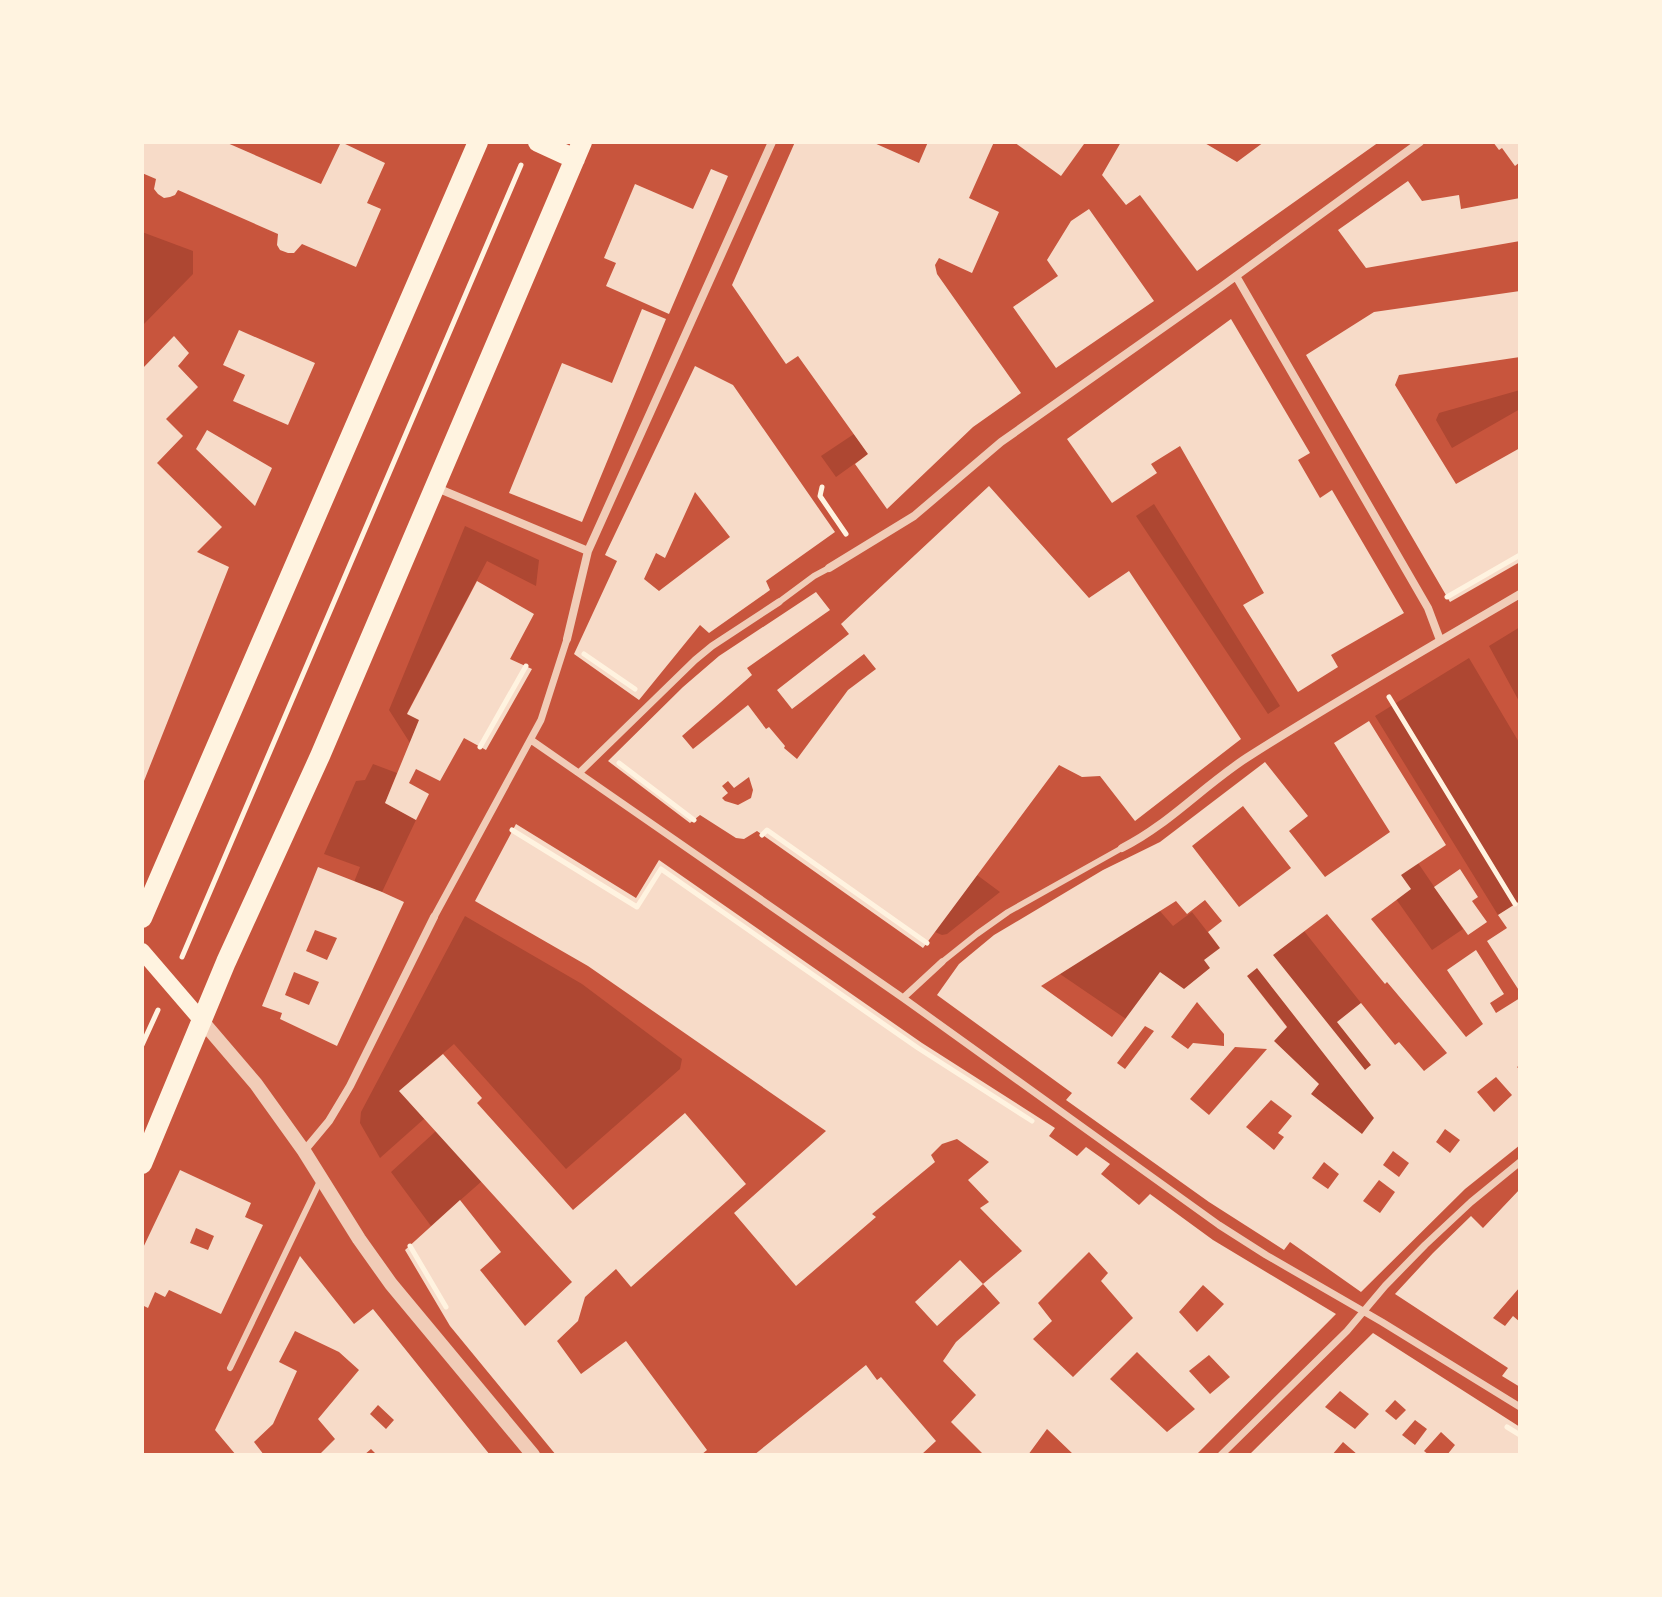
<svg xmlns="http://www.w3.org/2000/svg" width="1662" height="1597" viewBox="0 0 1662 1597" font-family="Montserrat,sans-serif">
  <rect width="100%" height="100%" fill="#c8553d"/>
  <!-- green -->
  <path fill="#ae4732" d="M142 232 193 251V274L142 326Z
    M1520 390V409L1452 448 1436 420 1439 413Z
    M854 434 868 454 836 477 821 456Z
    M1154 504 1280 706 1268 714 1136 516Z
    M465 526 539 560 536 586 487 561 407 713 419 720 410 743 389 710Z
    M1520 627V703L1489 646Z
    M1469 658 1520 744V901L1498 915 1375 716Z
    M373 764 397 773 385 803 416 820 382 892 354 882 360 867 324 854 356 781 365 780Z
    M1418 863 1463 929 1432 950 1396 899 1410 889 1401 875Z
    M977 875 1000 892 947 934 942 935 935 932Z
    M1159 910 1173 926 1192 912 1220 948 1210 968 1184 989 1161 973 1126 1019 1060 974Z
    M465 916 582 984 682 1059 680 1069 566 1169 454 1044 400 1090 425 1118 380 1158 360 1123 361 1112Z
    M1304 931 1361 1003 1337 1022 1371 1065 1365 1070 1273 955Z
    M1257 968 1374 1118 1362 1134 1311 1094 1319 1084 1274 1041 1287 1026 1247 976Z
    M436 1131 482 1181 431 1226 391 1172Z"/>
  <!-- building -->
  <path fill="#f7dbc8" fill-rule="evenodd" d="M142 142H225L321 184 341 142 385 163 367 203 381 209 356 267 302 244 294 253H288L280 250 277 245 278 234 178 190 175 195 170 197 164 198 158 194 154 189 156 179 142 173Z
    M795 142H872L919 163 928 142H994L969 198 999 212 972 273 939 258 935 265 937 274 1021 393 973 427 887 509 855 464 868 454 798 356 786 364 732 285Z
    M1014 142H1081L1084 144 1061 176Z
    M1121 142H1203L1237 162 1264 142H1379L1197 271 1140 195 1126 205 1102 175Z
    M1493 142H1520V162L1515 166 1502 148 1499 150Z
    M711 169 728 176 669 314 606 286 616 263 604 258 635 184 693 209Z
    M1408 181 1422 201 1459 195 1461 209 1520 198V241L1366 268 1338 230Z
    M1089 209 1154 301 1056 368 1013 307 1058 276 1047 260 1071 221Z
    M1520 291V357L1399 375 1395 385 1456 484 1520 448V562L1450 602 1306 355 1374 312Z
    M642 309 666 319 582 522 509 493 562 363 612 383Z
    M1231 319 1310 453 1298 460 1320 498 1332 490 1404 613 1331 655 1338 667 1298 692 1243 605 1264 593 1180 446 1151 464 1157 473 1112 503 1067 439Z
    M239 330 315 363 288 425 233 401 245 375 223 365Z
    M174 336 189 353 178 366 198 387 166 419 183 436 157 463 222 527 197 552 229 567 142 786V369Z
    M695 366 733 385 835 532 766 581 770 590 709 633 700 625 639 700 574 654 617 561 605 555ZM695 492 730 537 659 591 644 579 656 553 665 558Z
    M207 430 272 468 255 506 196 449Z
    M989 486 1089 598 1129 571 1241 739 1135 821 1100 776 1082 777 1059 765 923 948 757 831 744 839 736 838 700 815 690 823 608 761 683 687 719 656 816 592 830 610 747 668 752 675 682 736 693 749 748 705 766 729 769 727 785 746 784 748 797 759 848 690 876 669 864 654 792 709 777 690 849 634 841 624ZM749 777 753 790 751 798 738 805 725 801 722 798 728 793 722 786 728 781 734 788Z
    M477 581 534 614 510 659 532 669 486 750 464 738 440 781 416 769 409 783 429 794 416 820 385 803 419 720 407 714Z
    M1369 721 1446 845 1401 875 1411 889 1371 919 1466 1037 1483 1024 1447 970 1476 950 1504 994 1490 1003 1496 1013 1520 998V1065L1517 1067 1520 1070V1145L1465 1189 1361 1292 1290 1242 1284 1250 1209 1202 1066 1100 1072 1093 937 995 959 964 994 935 1103 870 1160 842 1265 762 1308 816 1289 831 1325 877 1390 832 1334 743ZM1243 806 1291 868 1239 907 1192 846ZM1205 900 1222 921 1208 932 1220 948 1204 960 1210 968 1184 989 1160 972 1112 1037 1041 986 1176 901 1187 914ZM1327 914 1385 984 1387 982 1447 1053 1424 1071 1399 1042 1395 1045 1361 1003 1337 1022 1371 1065 1365 1070 1273 955ZM1257 968 1374 1118 1362 1134 1311 1094 1319 1084 1274 1041 1287 1027 1247 976ZM1197 1002 1224 1034V1046L1193 1043 1188 1049 1171 1037ZM1145 1026 1154 1031 1125 1069 1117 1063ZM1235 1047 1267 1049 1209 1115 1190 1099ZM1496 1077 1512 1095 1494 1112 1477 1092ZM1271 1100 1292 1116 1278 1133 1284 1137 1274 1150 1246 1127ZM1445 1129 1460 1140 1450 1153 1436 1142ZM1393 1151 1409 1163 1399 1177 1383 1165ZM1324 1162 1339 1174 1328 1189 1312 1178ZM1379 1180 1395 1192 1380 1213 1363 1201Z
    M516 824 636 898 659 860 922 1043 1055 1128 1049 1136 1077 1156 1086 1147 1110 1164 1101 1174 1139 1205 1150 1194 1213 1240 1336 1314 1196 1455H1074L1047 1429 1028 1455H984L951 1422 976 1395 943 1361 956 1342 1000 1303 983 1284 1022 1251 980 1208 989 1202 968 1180 989 1162 957 1139 942 1144 931 1155 935 1162 872 1214 876 1217 796 1286 734 1213 826 1131 588 966 475 901ZM1089 1252 1108 1273 1101 1281 1133 1318 1073 1377 1033 1339 1052 1321 1038 1303ZM1203 1285 1224 1304 1197 1332 1179 1312ZM1137 1352 1195 1409 1167 1432 1110 1379ZM1209 1355 1230 1377 1210 1394 1189 1371Z
    M318 867 382 892 404 902 337 1046 280 1019 282 1013 262 1006ZM315 930 337 938 327 960 306 951ZM294 972 319 982 309 1005 285 995Z
    M1460 869 1478 897 1472 901 1487 922 1468 935 1434 887Z
    M1520 901V992L1487 941 1507 928 1498 915Z
    M443 1054 482 1098 477 1103 573 1210 685 1113 746 1184 631 1287 616 1269 585 1297 578 1321 557 1341 581 1374 626 1341 707 1450 701 1455H556L450 1326 405 1250 460 1200 501 1252 480 1270 525 1326 572 1282 399 1091Z
    M180 1170 251 1203 245 1217 263 1225 221 1314 169 1290 165 1297 155 1292 148 1308 142 1305V1250ZM196 1228 214 1236 208 1250 190 1243Z
    M1520 1189V1287L1493 1318 1505 1326 1513 1316 1520 1322V1387L1502 1376 1508 1368 1395 1294 1433 1253 1471 1216 1483 1228Z
    M300 1256 354 1324 373 1309 490 1455H377L371 1449 364 1455H319L335 1439 318 1419 359 1370 339 1352 295 1331 279 1362 297 1371 273 1424 254 1442 264 1455H236L215 1430ZM378 1405 394 1420 386 1429 370 1414Z
    M960 1260 983 1284 937 1326 915 1302Z
    M1373 1333 1520 1427V1455H1447L1455 1445 1441 1432 1424 1451 1429 1455H1358L1343 1442 1332 1455H1249ZM1340 1391 1369 1414 1355 1429 1325 1407ZM1395 1400 1406 1410 1396 1420 1385 1411ZM1415 1420 1427 1429 1415 1445 1402 1435Z
    M866 1365 877 1380 881 1377 936 1441 921 1455H754Z"/>
  <g fill="none" stroke-linecap="round" stroke-linejoin="round">
    <!-- path -->
    <path stroke="#fff3e0" stroke-width="5" d="M822 487 820 496 846 534
      M1447 597 1520 555
      M584 654 635 689
      M1389 697 1515 904
      M480 747 526 666
      M619 763 694 820
      M512 830 637 907 661 869 918 1048 1032 1121
      M762 835 767 830 927 943
      M182 957 521 165
      M142 1045 158 1010
      M410 1246 446 1307
      M1507 1427 1520 1435"/>
    <!-- service -->
    <path stroke="#f1ccb7" stroke-width="6" d="M779 602 814 576 829 568
      M942 962 977 934 1008 912 1122 848
      M230 1368 320 1181"/>
    <!-- pedestrian -->
    <path stroke="#f1ccb7" stroke-width="7" d="M531 740 903 998 1219 1225 1266 1255 1382 1322 1520 1407
      M579 773 695 660 712 646 779 602
      M434 917 541 720 567 639
      M903 998 942 962
      M1221 1455 1347 1331 1385 1286 1425 1245 1471 1202 1520 1162"/>
    <!-- minor -->
    <path stroke="#f1ccb7" stroke-width="8" d="M1236 276 1428 608 1440 640
      M437 488 588 551
      M829 568 914 516 1001 442 1221 287 1420 142
      M567 639 588 551 772 142
      M1122 848C1170 824 1206 783 1251 755 1339 699 1430 647 1520 594
      M304 1151 329 1121 350 1086 434 917"/>
    <!-- tertiary -->
    <path stroke="#f1ccb7" stroke-width="14" d="M203 1022 256 1084 304 1151 359 1239 391 1284 533 1455"/>
    <!-- secondary -->
    <path stroke="#fff3e0" stroke-width="16" d="M142 951 203 1022"/>
    <!-- primary -->
    <path stroke="#fff3e0" stroke-width="20" d="M538 142 575 159
      M142 918 478 142
      M142 1164 226 962 320 756 582 142"/>
  </g>
  <!-- border -->
  <rect width="1662" height="1597" fill="none" stroke="#fff3e0" stroke-width="288"/>
</svg>
